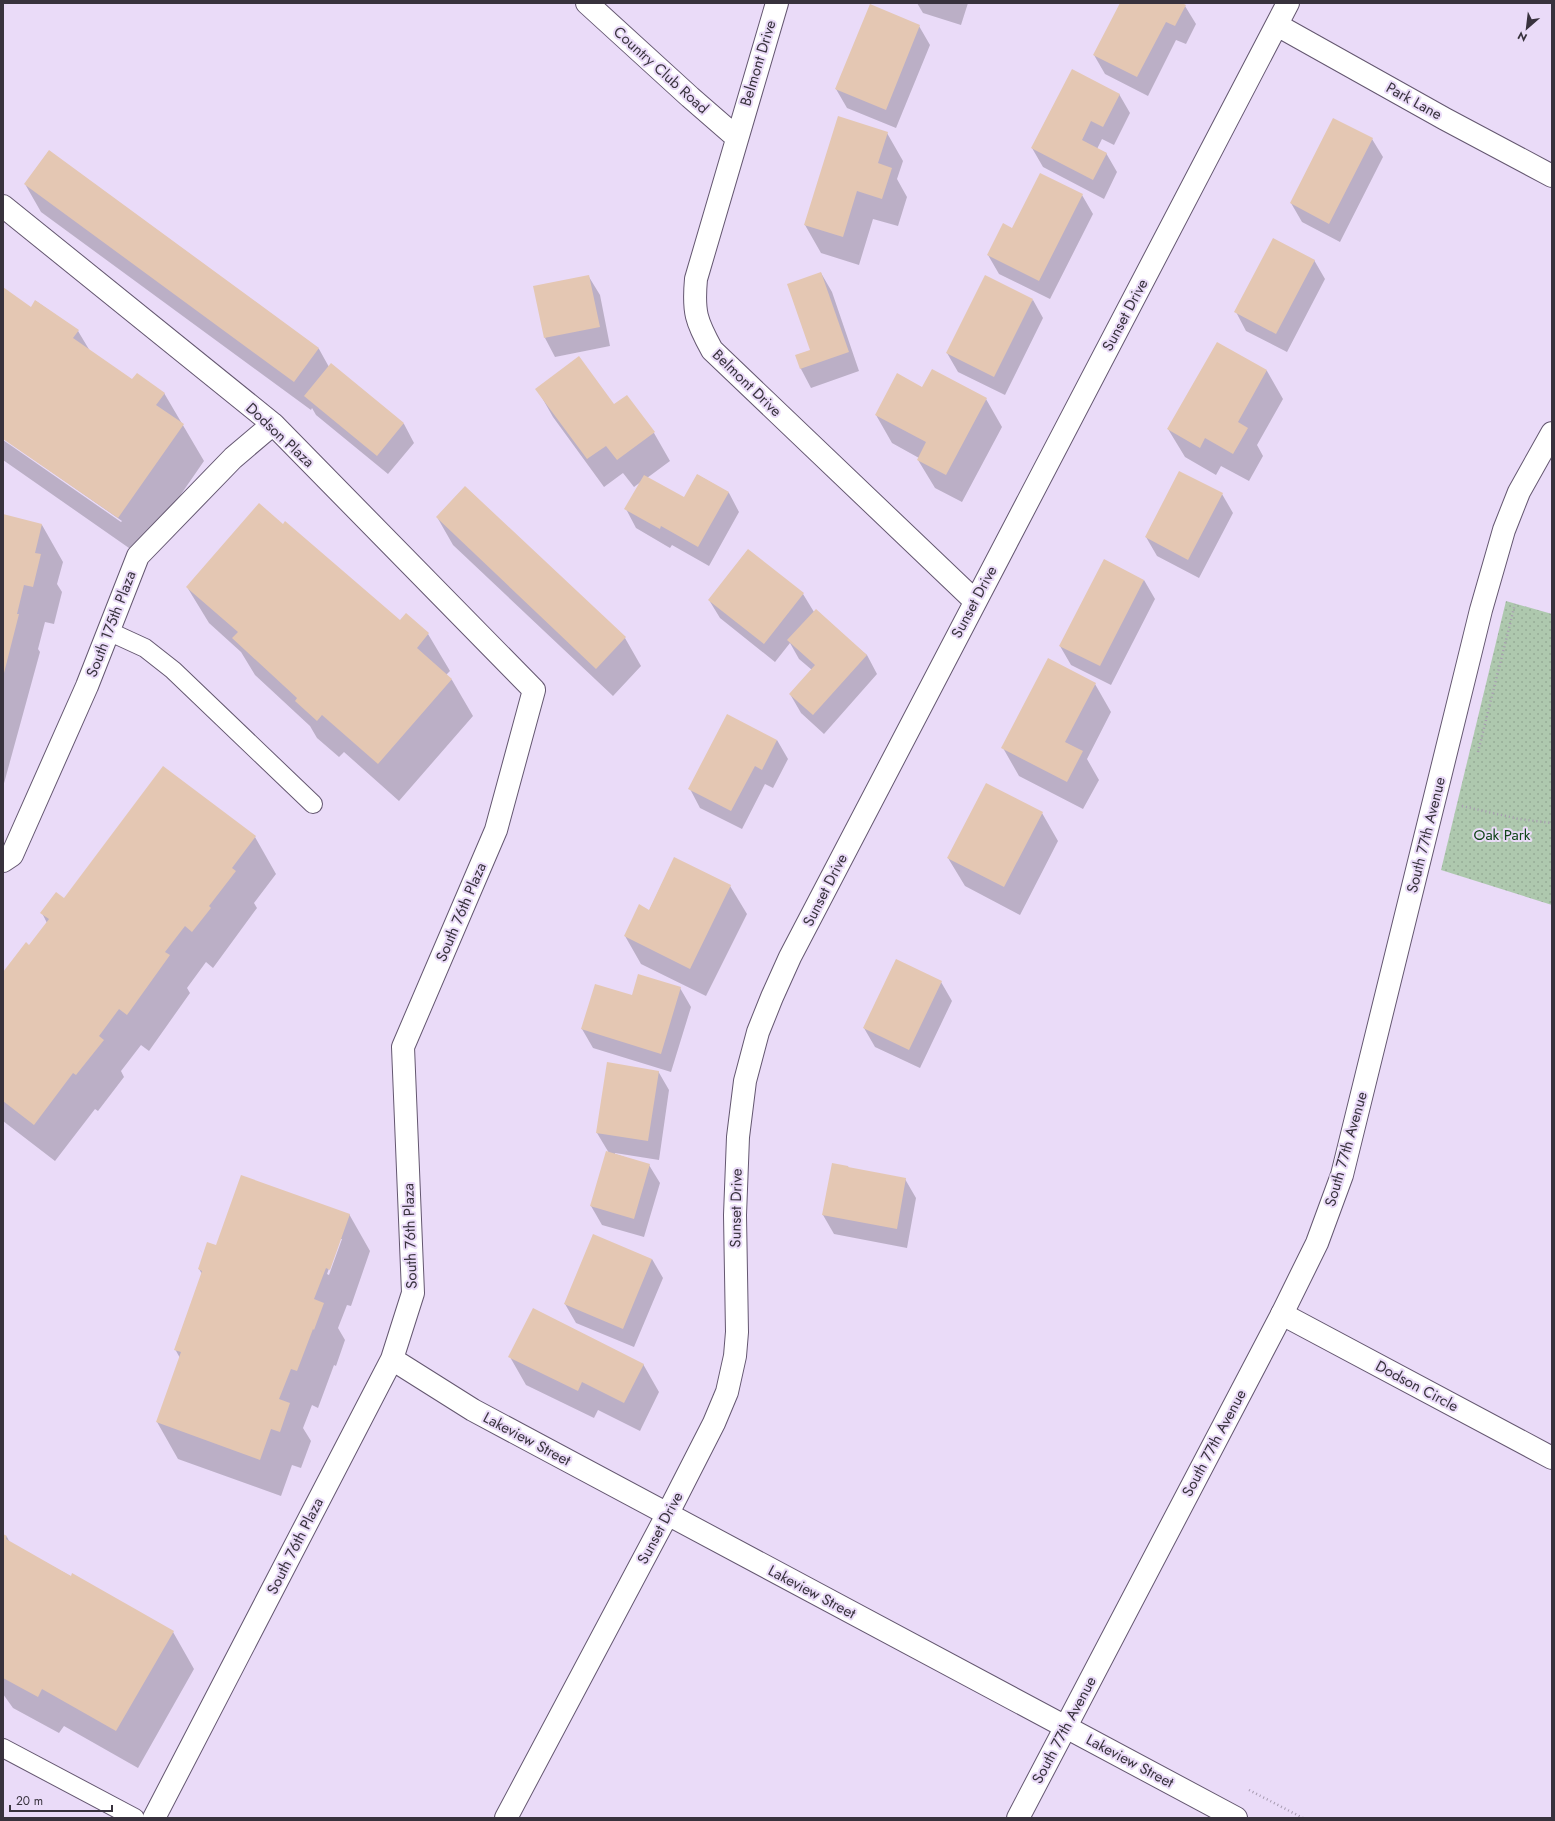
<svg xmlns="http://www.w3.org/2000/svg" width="1555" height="1821" viewBox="0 0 1555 1821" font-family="Jost,sans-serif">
  <defs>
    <pattern id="park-dots" width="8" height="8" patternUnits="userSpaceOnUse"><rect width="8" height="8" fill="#aec8ae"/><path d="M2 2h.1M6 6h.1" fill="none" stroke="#96ac97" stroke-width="1.8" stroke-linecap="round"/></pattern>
  </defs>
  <rect width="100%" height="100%" fill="#eadbf8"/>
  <!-- park -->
  <path fill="url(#park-dots)" d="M1506 601 1552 614V905L1441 870Z"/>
  <!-- shadow -->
  <path fill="#0003" fill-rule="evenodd" d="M917 3H968L961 25 923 13Z
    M1121 3H1180L1185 6 1196 24 1186 44 1176 40 1148 96 1105 74 1094 55Z
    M919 26 930 45 896 128 847 108 836 89Z
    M1119 94 1130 113 1114 145 1102 139 1097 149 1106 153 1117 172 1104 199 1043 167 1032 148Z
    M887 133 903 161 897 179 907 197 898 226 873 219 859 265 821 253 805 225Z
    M1372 139 1383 157 1340 242 1302 222 1291 203Z
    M49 151 319 349 329 367 331 364 404 424 414 443 388 474 316 415 312 408 311 410 41 212 25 184Z
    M1082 195 1093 214 1050 299 999 274 988 255Z
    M1314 260 1325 279 1287 352 1246 331 1236 312Z
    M821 273 832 292 859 371 811 388 801 369 796 356 812 351Z
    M589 277 600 295 610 346 555 357 545 338Z
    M3 289 31 308 36 301 78 331 90 351 133 381 164 393 204 461 139 555 3 460V440L121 522 122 521 3 438Z
    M1033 300 1043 318 1005 395 958 372 947 353Z
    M1217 344 1267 371 1283 399 1257 445 1263 456 1249 481 1221 466 1216 475 1185 457 1168 429Z
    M922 388 986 399 1002 427 962 502 935 488 918 460 919 458 892 443 876 415Z
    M537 389 614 406 654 433 670 461 647 478 685 499 698 475 729 493 739 512 709 566 672 545 670 548 636 528 626 509 642 481 634 487 623 473 604 487 553 417Z
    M465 487 625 638 641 666 613 696 453 545 437 517Z
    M1222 494 1233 513 1199 578 1157 556 1146 537Z
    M3 515 42 525 63 562 57 584 62 592 54 624 45 622 38 649 40 652 3 787Z
    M283 525 400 622 428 634 450 671 446 675 452 680 473 716 399 801 344 752 339 757 317 738 310 726 255 675 241 652 209 623 187 587Z
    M748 550 803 594 814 612 867 655 877 674 824 734 801 713 790 694 812 670 799 659 790 643 775 662 720 618 709 600Z
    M1144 580 1155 599 1111 685 1071 665 1060 646Z
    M1095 684 1111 712 1087 759 1099 780 1083 809 1019 776 1003 748Z
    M777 740 788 759 773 788 765 784 742 829 700 808 690 789Z
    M1042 813 1058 841 1020 915 965 886 948 858Z
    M255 837 276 874 254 903 257 908 213 968 206 962 187 988 190 993 149 1051 141 1045 121 1071 124 1077 98 1111 95 1109 55 1161 3 1121V974L30 946 47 923 42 913 64 899Z
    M674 859 730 886 747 914 706 996 641 964 625 936 649 911Z
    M941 982 952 1001 920 1068 875 1047 864 1028Z
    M680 988 691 1007 671 1072 593 1048 582 1029 632 997Z
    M658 1071 669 1090 659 1160 615 1153V1154L649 1165 660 1183 644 1237 602 1225 591 1206 609 1153 597 1133Z
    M848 1166 849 1169 905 1179 916 1198 907 1248 834 1234 823 1215Z
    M349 1214 370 1251 351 1306 347 1305 338 1328 345 1340 336 1366 334 1365 318 1408 312 1405 303 1428 311 1441 301 1468 292 1465 281 1496 178 1459 157 1422 180 1358 175 1349 202 1274 199 1269 217 1246ZM340 1239H342L329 1275 327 1274Z
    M652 1259 663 1278 634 1347 576 1323 565 1304Z
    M510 1357 643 1364 659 1392 640 1431 598 1410 594 1418 526 1385Z
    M3 1535 7 1537 10 1543 173 1632 194 1669 138 1768 64 1726 59 1733 13 1708 3 1694Z"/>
  <!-- building -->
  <path fill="#e4c7b3" d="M1120 3H1182L1186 5 1175 26 1166 22 1137 77 1093 55Z
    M870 4 920 25 886 110 835 89Z
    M1072 69 1120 94 1103 127 1091 121 1082 140 1107 153 1093 180 1031 148Z
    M838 116 888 132 878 163 892 168 882 199 857 191 843 237 804 225Z
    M1333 118 1373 138 1329 224 1290 203Z
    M49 150 319 348 294 382 24 184Z
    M1040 173 1083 194 1039 281 987 255 1003 223 1012 228Z
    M1273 238 1315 260 1276 334 1234 312Z
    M821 272 849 352 800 369 795 355 810 350 787 284Z
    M589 275 600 327 544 338 533 286Z
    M985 275 1033 299 994 377 946 353Z
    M3 287 31 307 35 300 79 330 73 338 132 379 137 373 165 393 156 405 184 424 118 518 3 439Z
    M1217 342 1267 370 1238 422 1248 428 1233 454 1205 438 1200 448 1167 429Z
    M579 356 614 404 627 395 655 432 617 460 606 446 587 459 535 389Z
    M331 363 404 423 377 456 304 396Z
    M932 369 987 398 946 475 917 460 926 442 875 415 897 373 922 387Z
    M1179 471 1223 493 1188 560 1145 537Z
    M697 474 729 492 698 547 661 526 660 529 624 509 644 475 684 497Z
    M465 486 626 637 596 669 436 517Z
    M259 503 283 524 285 521 400 620 406 613 429 633 417 648 452 679 378 764 322 715 317 721 295 701 297 698 232 638 238 632 186 587Z
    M3 514 42 524 35 553 41 554 33 587 24 585 17 614H19L4 673Z
    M748 549 804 593 764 644 708 600Z
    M1104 559 1144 580 1100 666 1059 646Z
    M816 609 867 655 813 715 789 694 815 665 787 640Z
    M1048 658 1096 683 1065 742 1083 751 1067 782 1001 748Z
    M727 714 777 740 762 770 755 766 731 811 688 789Z
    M163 766 256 836 232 868 236 871 209 906 211 908 192 932 185 926 165 952 170 955 127 1015 119 1009 99 1036 104 1040 76 1075 73 1073 34 1125 3 1101V972L26 942 29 945 49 919 40 913 56 892 64 898Z
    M986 783 1043 812 1004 887 947 858Z
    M674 857 731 885 690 969 624 936 639 904 649 910Z
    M896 959 942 981 909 1050 863 1028Z
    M638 974 681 987 661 1054 581 1029 595 984 632 995Z
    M607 1062 659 1071 648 1141 596 1133Z
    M606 1151 650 1164 634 1219 590 1206Z
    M832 1163 848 1166V1167L906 1178 897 1229 822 1215Z
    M241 1175 350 1214 330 1270 326 1268 314 1299 324 1303 314 1330 313 1329 297 1371 291 1369 279 1399 290 1403 280 1432 271 1429 260 1460 156 1422 181 1352 174 1350 202 1271 198 1269 207 1242 216 1245Z
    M593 1234 652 1259 623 1329 564 1304Z
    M533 1308 644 1364 624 1403 582 1382 578 1391 508 1357Z
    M3 1534 7 1536 6 1539 71 1576 72 1573 174 1631 116 1731 42 1689 38 1697 3 1678Z"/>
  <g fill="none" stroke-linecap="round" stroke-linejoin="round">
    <!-- service casing -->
    <g stroke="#645770" stroke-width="20">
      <path id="service" d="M108 631 145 648 173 670 313 804
        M3 1748 135 1818"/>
    </g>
    <!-- minor casing -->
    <g stroke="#645770" stroke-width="24">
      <path id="minor" d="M587 3 690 97 736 137
        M777 3 696 279C693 312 696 321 712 350L975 601
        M1277 25 1445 119 1552 176
        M3 206 273 424 534 690 496 830 403 1047 413 1293 392 1359 154 1818
        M3 861 12 855 87 686 138 556 233 458 273 424
        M1282 1314 1552 1458
        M392 1359 473 1410 1236 1818
        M506 1818 667 1515 714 1423 727 1392 735 1356 737 1332 735 1215 738 1137 745 1081 758 1032 772 997 790 957 1288 3"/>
    </g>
    <!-- tertiary casing -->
    <g stroke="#645770" stroke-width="24">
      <path id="tertiary" d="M1018 1818 1282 1314 1317 1243 1342 1175 1481 610 1504 530 1519 492 1552 433"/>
    </g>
    <!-- path -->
    <path stroke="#a79bb1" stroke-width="2.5" stroke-dasharray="1 3" stroke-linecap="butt" d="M1478 752 1515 604
      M1462 806 1519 819 1552 823
      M1249 1790 1303 1818"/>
    <!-- service -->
    <use href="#service" stroke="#fff" stroke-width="18"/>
    <!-- minor -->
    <use href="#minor" stroke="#fff" stroke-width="22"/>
    <!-- tertiary -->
    <use href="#tertiary" stroke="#fff" stroke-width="22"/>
  </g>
  <g text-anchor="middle" stroke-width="4" stroke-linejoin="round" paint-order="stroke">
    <!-- street labels -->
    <g font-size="15" fill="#38323d" stroke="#eadbf8">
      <text transform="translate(758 63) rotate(-73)" y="5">Belmont Drive</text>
      <text transform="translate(661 70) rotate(42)" y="5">Country Club Road</text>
      <text transform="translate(1414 101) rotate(29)" y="5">Park Lane</text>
      <text transform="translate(1125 315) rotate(-62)" y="5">Sunset Drive</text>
      <text transform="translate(747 383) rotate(44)" y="5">Belmont Drive</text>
      <text transform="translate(280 435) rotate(43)" y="5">Dodson Plaza</text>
      <text transform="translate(974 602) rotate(-62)" y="5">Sunset Drive</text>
      <text transform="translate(111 624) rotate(-69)" y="5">South 175th Plaza</text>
      <text transform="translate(1426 835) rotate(-76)" y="5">South 77th Avenue</text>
      <text transform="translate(825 890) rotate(-63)" y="5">Sunset Drive</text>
      <text transform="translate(461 912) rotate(-67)" y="5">South 76th Plaza</text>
      <text transform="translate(1346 1149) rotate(-74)" y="5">South 77th Avenue</text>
      <text transform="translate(736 1208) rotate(-89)" y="5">Sunset Drive</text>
      <text transform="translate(410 1236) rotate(-92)" y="5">South 76th Plaza</text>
      <text transform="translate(1417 1386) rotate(28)" y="5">Dodson Circle</text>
      <text transform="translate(527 1439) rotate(28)" y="5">Lakeview Street</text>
      <text transform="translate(1214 1443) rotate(-62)" y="5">South 77th Avenue</text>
      <text transform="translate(660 1528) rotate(-62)" y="5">Sunset Drive</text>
      <text transform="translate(295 1546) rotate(-63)" y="5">South 76th Plaza</text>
      <text transform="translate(812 1592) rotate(28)" y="5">Lakeview Street</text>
      <text transform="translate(1064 1730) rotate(-62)" y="5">South 77th Avenue</text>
      <text transform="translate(1130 1761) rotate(28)" y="5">Lakeview Street</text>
    </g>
    <!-- park labels -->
    <g font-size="15" fill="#114519" stroke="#eadbf8">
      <text x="1502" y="840">Oak Park</text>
    </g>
  </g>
  <!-- border -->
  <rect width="1555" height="1821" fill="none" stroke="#38323d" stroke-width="8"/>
  <!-- north arrow -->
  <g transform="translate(1527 28) rotate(208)" stroke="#eadbf8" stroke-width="3" paint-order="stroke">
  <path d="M0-3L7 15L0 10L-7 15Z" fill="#38323d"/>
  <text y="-6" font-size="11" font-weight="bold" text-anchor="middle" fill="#38323d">N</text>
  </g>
  <!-- scale -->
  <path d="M10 1805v6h102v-6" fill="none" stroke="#38323d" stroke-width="2"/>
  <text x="16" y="1805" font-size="12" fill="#38323d" stroke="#eadbf8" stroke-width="3" paint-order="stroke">20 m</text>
</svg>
